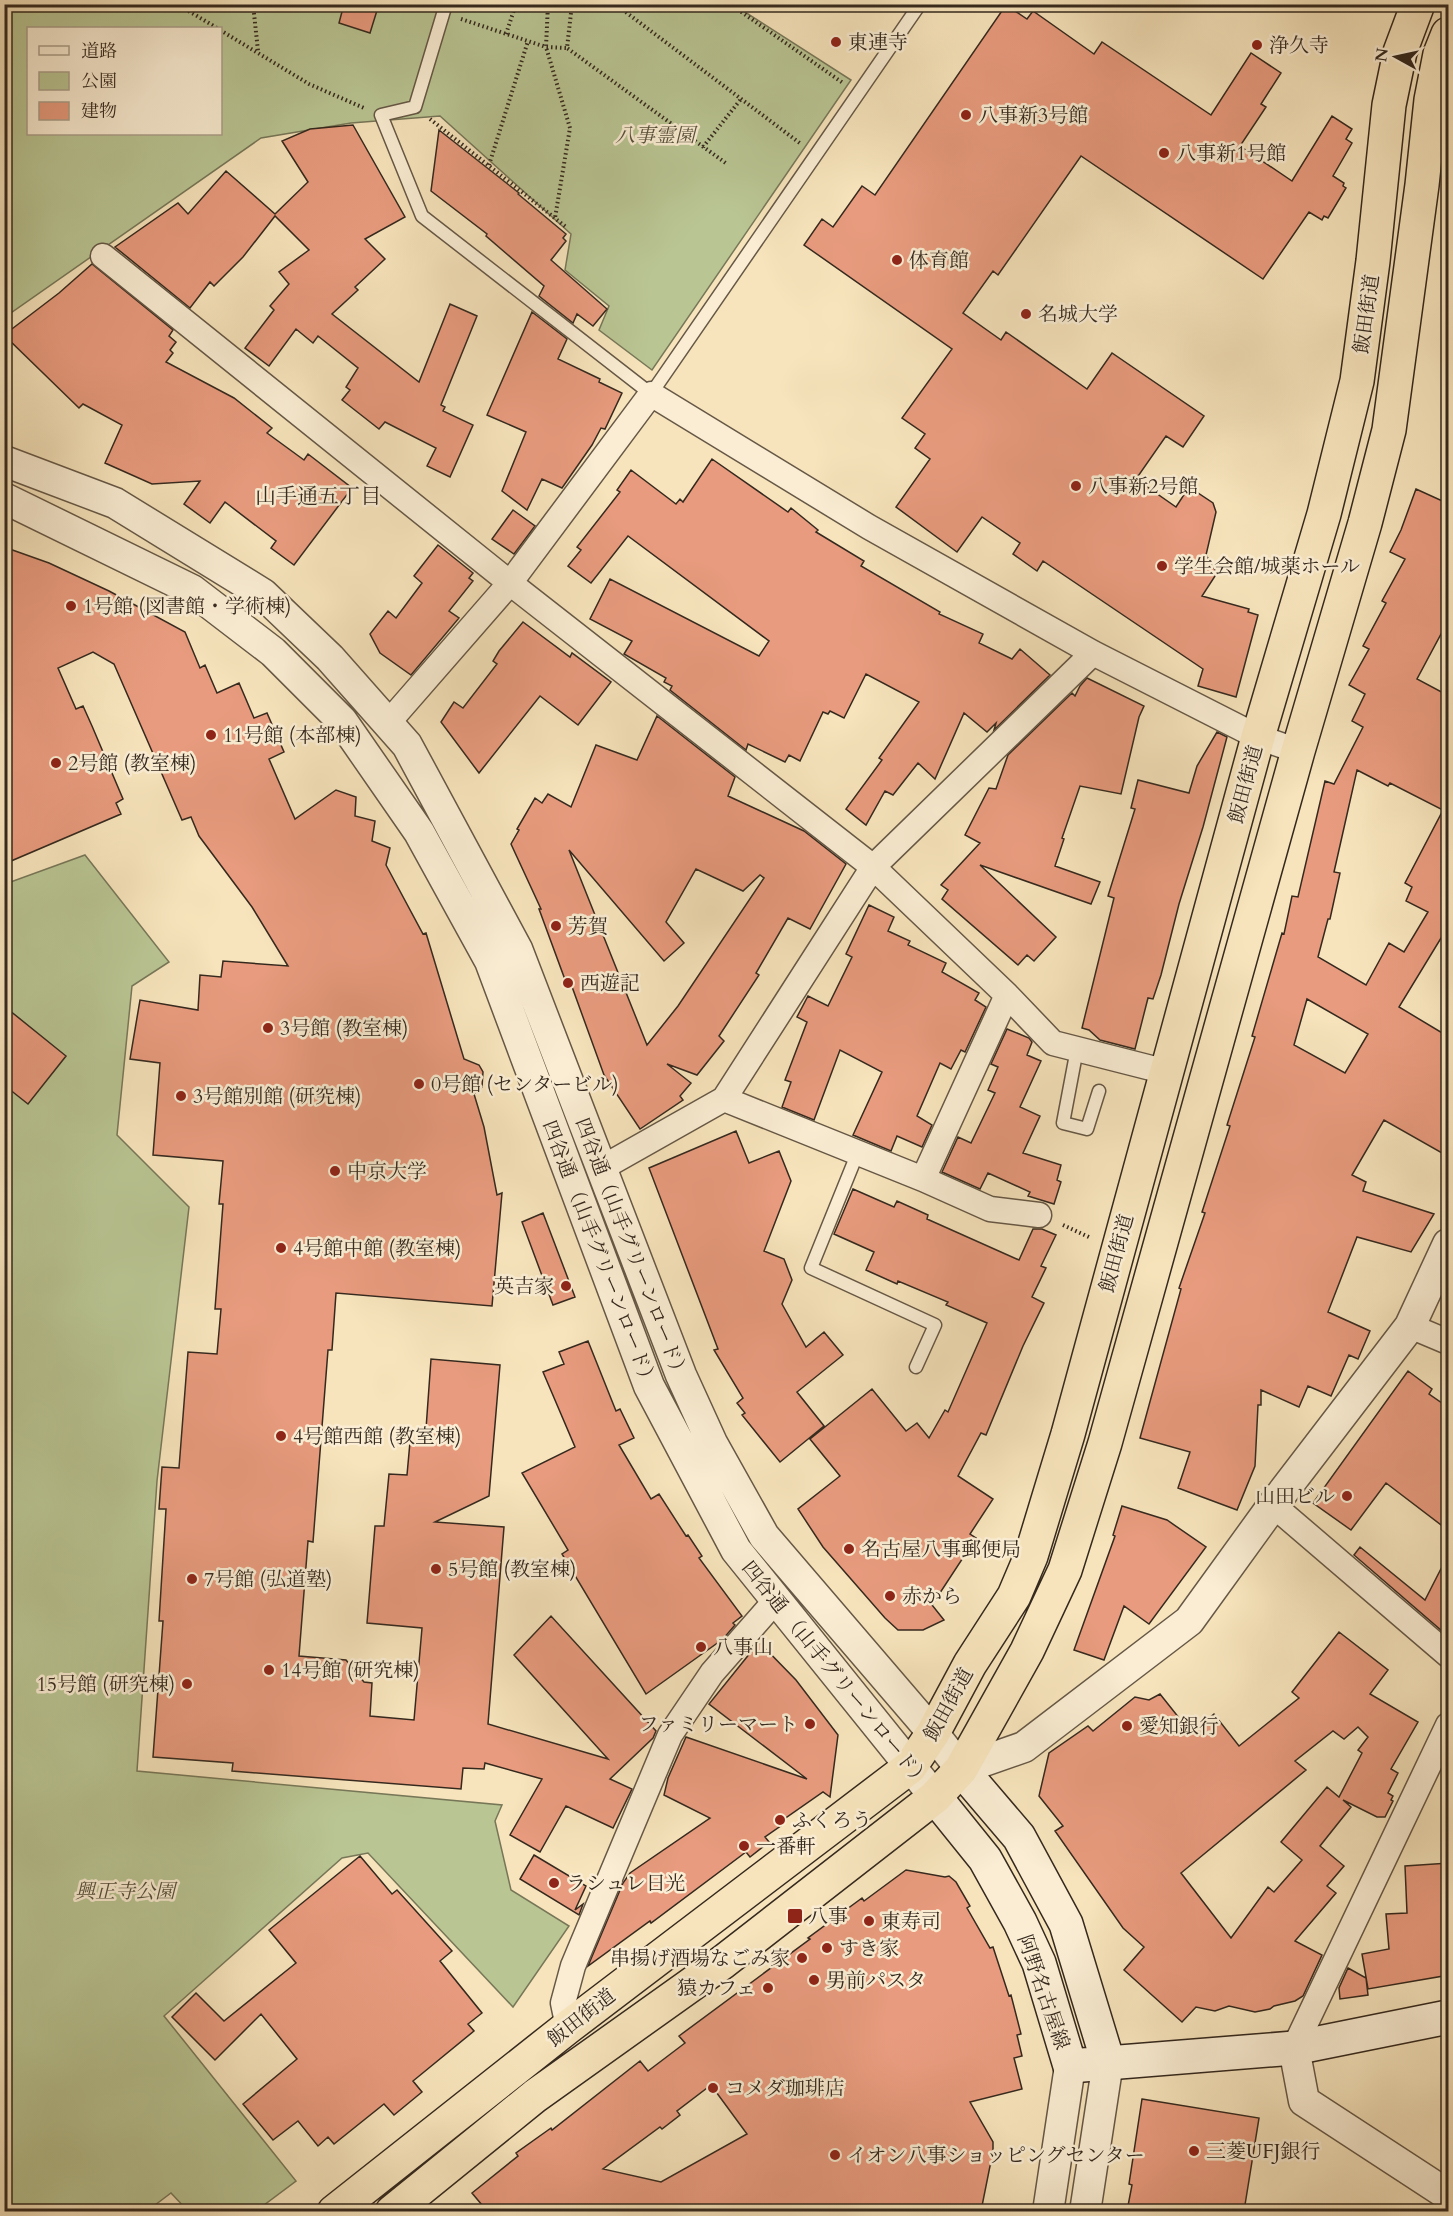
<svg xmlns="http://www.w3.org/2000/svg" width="1453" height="2216" viewBox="0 0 1453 2216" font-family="Cardo,'Noto Serif JP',serif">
  <rect width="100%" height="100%" fill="#f7e4bc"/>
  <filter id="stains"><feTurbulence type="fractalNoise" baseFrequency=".00333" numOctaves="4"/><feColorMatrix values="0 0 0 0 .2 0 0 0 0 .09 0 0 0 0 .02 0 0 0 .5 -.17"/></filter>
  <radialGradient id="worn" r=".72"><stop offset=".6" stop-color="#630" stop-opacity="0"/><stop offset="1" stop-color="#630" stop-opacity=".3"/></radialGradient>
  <!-- green -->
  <path fill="#b9c593" stroke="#777758" stroke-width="1.5" fill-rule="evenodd" d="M5 5H734L851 80 652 370 599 330 609 306 565 270 571 234 440 116 351 123 261 138 5 317ZM28 28H220V134H28Z
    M85 855 169 962 132 986 117 1135 189 1207 157 1481 137 1771 502 1805 495 1821 511 1890 569 1926 513 2007 368 1853 342 1858 164 2016 296 2181 256 2211H188L171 2193 147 2211 5 2212V884Z"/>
  <!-- building -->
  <path fill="#e89b7e" stroke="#35291e" stroke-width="1.5" fill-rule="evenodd" d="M344 4H379L370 33 339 23Z
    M1006 5 1027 19 1033 11 1094 54 1102 42 1211 115 1251 53 1281 73 1261 104 1266 107 1240 146 1292 181 1332 116 1352 129 1346 139 1352 143 1333 176 1344 183 1343 186 1346 188 1328 218 1324 216 1322 220 1309 212 1263 279 1081 156 998 275 993 271 963 313 1001 340 1006 332 1087 389 1112 353 1204 416 1183 447 1166 436 1136 479 1176 507 1189 487 1213 503 1216 512 1206 555 1217 573 1202 596 1249 609 1248 612 1258 615 1236 697 1198 686 1203 669 1043 561 1037 571 1013 554 1020 543 982 517 957 552 896 507 930 459 915 448 925 434 902 418 952 349 804 245 822 219 833 227 862 186 875 195Z
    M353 125 405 217 365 239 385 259 355 287 358 290 332 314 419 382 450 304 477 316 441 405 445 407 443 411 473 425 450 477 427 466 436 448 385 422 379 429 342 400 350 390 346 387 358 368 318 336 313 343 296 329 269 366 245 348 274 310 270 306 289 284 279 272 309 250 275 216 243 257 214 286 210 282 190 308 115 247 178 203 188 214 226 171 275 214 308 182 282 141 310 129Z
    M439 130 519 193 518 194 566 234 563 238 566 241 551 260 607 309 593 326 577 314 573 323 539 296 544 286 486 236 487 234 431 191Z
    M92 264 173 330 169 336 176 342 170 350 173 353 166 362 234 398 272 428 267 433 304 460 308 454 352 488 294 565 271 548 276 541 225 502 210 523 184 504 200 481 152 484 105 463 122 425 83 404 79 408 4 335 59 293Z
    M532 312 567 339 558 359 600 379 599 382 622 393 605 429 601 428 592 445 562 488 542 479 527 510 502 491 526 432 487 415Z
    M712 459 788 512 791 508 818 530 816 532 864 561 861 566 940 612 939 614 983 634 979 643 1012 659 1020 649 1050 675 994 730 996 723 987 732 964 713 935 779 918 763 893 795 885 791 866 825 846 809 882 760 879 758 919 702 866 674 844 718 830 711 828 714 823 712 800 761 789 755 785 762 748 744 746 750 670 690 672 686 664 682 666 678 624 654 632 641 590 619 610 579 759 656 769 641 628 536 591 583 568 566 581 550 577 547 620 492 617 490 631 470 676 504 680 499 683 502Z
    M1416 489 1449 504V619L1417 679 1449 696V925L1399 1007 1449 1037V1157L1384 1120 1352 1175 1366 1182 1363 1191 1434 1214 1411 1252 1357 1237 1328 1312 1370 1331 1358 1359 1349 1355 1331 1396 1308 1386 1299 1407 1261 1390V1405H1258L1255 1466 1237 1510 1178 1488 1190 1452 1140 1438 1181 1289 1179 1288 1205 1213 1202 1212 1230 1126 1227 1125 1255 1037 1252 1036 1282 933 1284 934 1292 896 1298 897 1325 781 1334 784 1363 727 1352 721 1365 694 1349 685 1369 649 1363 646 1386 603 1382 601 1405 559 1390 552 1401 530ZM1357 770 1388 786 1390 783 1443 810 1405 883 1412 887 1406 901 1428 912 1404 952 1389 943 1366 985 1318 957 1328 919H1330L1340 873 1334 872ZM1307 999 1368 1034 1345 1073 1294 1045Z
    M513 510 535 526 514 554 492 539Z
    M438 545 473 573 469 578 473 581 449 611 459 618 411 675 380 653 370 634 388 611 396 618 422 583 414 576Z
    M4 547 49 563 109 591 185 632 200 668 205 665 217 693 239 683 254 718 267 713 284 752 269 759 295 819 336 790 356 797 355 816 375 821 372 841 390 848 386 865 423 934 426 933 464 1059 479 1065 483 1072 482 1087 474 1094 484 1127 497 1195 502 1193 492 1306 336 1293 332 1350H328L313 1542 308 1541 299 1656 346 1660 364 1682 372 1683 370 1716 414 1720 422 1628 367 1623 375 1526H384L389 1474 407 1475 410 1442 425 1443 431 1359 500 1365 489 1496 435 1522 504 1527 488 1724 608 1759 514 1655 551 1616 656 1731 653 1738 610 1779 632 1789 613 1828 566 1806 540 1852 510 1835 542 1779 485 1763 484 1769 463 1768 461 1789 232 1771 233 1763 153 1757 163 1621H159L166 1509H159L162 1467 179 1468 188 1352 217 1354 221 1309H215L223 1204H219L223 1161 153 1155 160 1063 130 1059 140 1000 198 1010 200 975 221 977 223 961 288 966 252 907 199 836 191 817 182 820 114 664 93 652 58 668 76 709 83 706 92 726 123 799 116 803 121 814 4 864Z
    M523 622 570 657 572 653 611 682 578 725 540 696 479 773 441 722 454 702 463 708 497 664 493 661 499 651Z
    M1087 678 1144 706 1139 717 1121 794 1080 786 1062 838 1064 839 1055 866 1100 882 1091 904 980 865 1056 937 1034 961 1027 955 1018 965 942 899 948 890 941 885 980 843 965 835 989 788 996 789 1008 755 1072 693 1075 696 1080 686Z
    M657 716 735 777 728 796 804 831 846 864 810 929 788 918 756 973 759 975 719 1036 724 1041 697 1075 667 1064 691 1083 680 1096 683 1100 640 1129 604 1075 571 984 567 985 539 909H541L511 844 519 830 517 829 535 798 542 803 548 794 571 807 596 745 637 760ZM569 850 664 961 684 943 666 922 696 869 743 891 760 875 764 878 678 1006 647 1045Z
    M1217 732 1227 737 1203 827 1179 904 1161 975 1153 999 1148 998 1135 1049 1100 1040 1089 1030 1082 1028 1114 898 1108 896 1135 809 1131 808 1138 780 1189 793 1197 766Z
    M869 905 894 917 888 931 910 941 908 945 946 963 942 972 979 993 975 1000 986 1007 965 1052 961 1050 951 1069 940 1063 917 1116 932 1125 922 1147 897 1136 891 1151 853 1135 882 1072 840 1050 814 1120 782 1107 791 1082 785 1080 807 1022 797 1017 808 996 828 1006 852 957 846 954Z
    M4 1006 66 1056 28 1104 4 1085Z
    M1007 1029 1029 1038 1032 1042 1027 1055 1041 1061 1020 1107 1040 1116 1023 1153 1061 1165 1057 1180 1061 1182 1054 1204 1028 1196 1030 1192 988 1173 980 1189 942 1172 958 1137 971 1143 995 1093 988 1090 998 1067 991 1064Z
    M736 1131 749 1163 779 1151 791 1181 764 1251 784 1259 792 1280 782 1304 806 1347 824 1332 843 1355 797 1392 824 1426 780 1462 742 1415 745 1413 737 1403 743 1398 714 1350 718 1349 649 1168Z
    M853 1189 894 1207 897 1201 928 1215 927 1219 1019 1260 1033 1229H1042L1056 1235 1041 1266 1046 1268 1032 1297 1044 1303 1023 1346 986 1435 981 1433 958 1476 993 1499 970 1534 976 1538 932 1605 944 1620 923 1630H898L885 1618 823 1547 798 1509 840 1476 810 1439 872 1389 906 1431 917 1423 929 1438 945 1410 948 1412 987 1323 946 1305 948 1302 898 1281 897 1284 866 1270 874 1252 834 1234Z
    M543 1213 575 1297 553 1305 522 1222Z
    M588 1341 616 1411 620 1409 634 1438 619 1445 651 1499 659 1494 686 1536 688 1535 702 1556 699 1558 742 1616 733 1623 735 1625 723 1639 646 1694 562 1554 568 1550 522 1473 575 1447 543 1372 564 1364 559 1352Z
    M1408 1371 1432 1389 1429 1394 1449 1408V1531L1386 1483 1351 1530 1313 1503Z
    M1122 1506 1167 1520 1206 1547 1149 1624 1124 1606 1104 1660 1074 1650 1115 1536 1113 1535Z
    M1360 1547 1425 1600 1449 1553V1637L1354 1555Z
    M1339 1632 1388 1670 1370 1694 1418 1722 1391 1769 1398 1773 1388 1793 1393 1796 1391 1800 1393 1801 1385 1817H1377L1343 1800 1351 1807 1320 1846 1344 1866 1327 1886 1336 1893 1295 1941 1322 1955 1303 1996 1295 2001 1274 2006 1270 2009 1255 2012 1229 2006 1215 2011 1196 2007 1182 2022 1124 1970 1144 1947 1123 1928 1055 1831 1063 1826 1039 1796 1049 1753 1088 1726 1093 1731 1135 1697 1149 1700 1160 1694 1191 1733 1214 1714 1239 1746 1299 1698 1292 1692ZM1358 1727 1368 1737 1358 1750 1362 1753 1339 1797 1327 1787 1281 1842 1302 1860 1274 1892 1268 1887 1231 1938 1181 1873 1306 1770 1295 1761 1333 1731 1344 1739Z
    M759 1642 796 1680 838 1735 830 1797 823 1792 780 1822 782 1825 765 1837 769 1842 750 1857 746 1852 651 1923 650 1921 588 1966 623 1883 630 1873 710 1818 664 1795 668 1778 686 1737 807 1779 709 1704Z
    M534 1855 586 1886 575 1910 583 1904 579 1915 520 1879Z
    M360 1856 392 1894 397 1890 452 1951 440 1961 482 2013 468 2024 474 2031 413 2081 422 2092 394 2115 384 2104 334 2144 328 2137 318 2146 298 2121 273 2140 243 2104 297 2059 261 2014 215 2060 172 2017 196 1993 224 2021 296 1963 269 1930Z
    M1449 1863V1975L1368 1989 1362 1954 1389 1949 1386 1914 1407 1913 1405 1866Z
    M906 1870 945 1877 949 1876 956 1882 970 1906 967 1908 990 1948 993 1947 1009 1996 1011 1995 1021 2034 1017 2035 1022 2056 1014 2058 1022 2089 970 2102 993 2142V2161L990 2166 981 2211H487L472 2193 518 2156 516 2153 551 2128 552 2130 640 2061 648 2071 685 2043 679 2036 810 1939 808 1938 862 1898 864 1901ZM711 2085 747 2134 661 2182 603 2169 660 2127 662 2129 680 2115 677 2111Z
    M1348 1968 1366 1978 1368 1995 1340 1999 1339 1988Z
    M1142 2099 1259 2118 1244 2211H1127L1132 2185 1129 2184Z"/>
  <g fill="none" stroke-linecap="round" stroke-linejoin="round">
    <!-- service casing -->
    <g stroke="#665846" stroke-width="15">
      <path id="service" d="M446 4 415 107 381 115 422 216 651 394 920 4
        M1077 1049 1063 1123 1087 1129 1099 1091
        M858 1152 811 1268 935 1325 916 1367"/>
    </g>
    <!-- minor casing -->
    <g stroke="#665846" stroke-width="27">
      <path id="minor" d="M103 256 510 583 873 867 1007 995 923 1179
        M387 724 510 583 651 394 869 527 1093 653 1258 737 1298 751
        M1007 995 1053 1043 1167 1072
        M724 1099 923 1179 990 1209 1039 1215
        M600 1169 724 1099 873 867 1093 653
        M1410 1326 1448 1342
        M1273 1505 1448 1655
        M568 2027 563 2003 573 1966 670 1735 712 1673 776 1600
        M1294 2048 1448 1725"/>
    </g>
    <!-- tertiary casing -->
    <g stroke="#665846" stroke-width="33">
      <path id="tertiary" d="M4 461 115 503 263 594 330 658 407 745 517 949 681 1375 712 1443 764 1536 933 1733 961 1769 1024 1747 1189 1621 1273 1505 1410 1326 1448 1244
        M4 498 192 590 273 652 342 721 419 832 490 961 649 1386 736 1550 935 1797
        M1294 2048 1304 2101 1448 2195
        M1048 2212 1070 2066
        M1085 2212 1108 2062"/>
    </g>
    <!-- secondary casing -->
    <g stroke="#35291e" stroke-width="36">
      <path id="secondary" d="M961 1769 1019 1837 1066 1924 1108 2062
        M935 1797 985 1859 1020 1922 1039 1963 1070 2066 1294 2048 1448 2017"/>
    </g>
    <!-- trunk casing -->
    <g stroke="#35291e" stroke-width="36">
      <path id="trunk" d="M334 2212 568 2027 910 1767 933 1733 970 1664 1014 1596 1031 1556 1068 1434 1258 737 1324 514 1357 381 1373 261 1389 105 1400 52 1418 4
        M392 2212 535 2096 723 1962 935 1797 961 1769 1027 1651 1065 1570 1105 1443 1298 751 1365 523 1389 430 1422 185 1431 100 1440 54 1448 34"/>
    </g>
    <!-- path -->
    <path stroke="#35291e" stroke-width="4" stroke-dasharray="1.5 3" stroke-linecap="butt" d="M177 4 217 28
      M253 4 258 51
      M548 4 546 47 570 128 555 218
      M572 4 567 48 727 164
      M615 4 801 144
      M730 4 843 83
      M461 19 546 47 567 48
      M220 30 309 84 364 108
      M506 34 516 4
      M430 119 566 227
      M703 147 741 99
      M489 165 528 41
      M1063 1225 1091 1238"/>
    <!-- service -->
    <use href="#service" stroke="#faedd3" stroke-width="12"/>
    <!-- minor -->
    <use href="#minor" stroke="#faedd3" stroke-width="24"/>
    <!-- tertiary -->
    <use href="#tertiary" stroke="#faedd3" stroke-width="30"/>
    <!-- secondary -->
    <use href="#secondary" stroke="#faedd3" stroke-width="33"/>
    <!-- trunk -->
    <use href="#trunk" stroke="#f7e4bc" stroke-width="33"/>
  </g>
  <!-- markers -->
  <g fill="#8f2418" stroke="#faedd3" stroke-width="2">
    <circle cx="836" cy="42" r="6"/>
    <circle cx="1257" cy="45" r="6"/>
    <circle cx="966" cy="115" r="6"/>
    <circle cx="1164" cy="153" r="6"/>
    <circle cx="897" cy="260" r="6"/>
    <circle cx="1026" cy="314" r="6"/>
    <circle cx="1076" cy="486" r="6"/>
    <circle cx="1162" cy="566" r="6"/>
    <circle cx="71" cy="606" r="6"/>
    <circle cx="211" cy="735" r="6"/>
    <circle cx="56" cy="763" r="6"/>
    <circle cx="556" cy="926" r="6"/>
    <circle cx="568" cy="983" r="6"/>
    <circle cx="268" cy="1028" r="6"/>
    <circle cx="419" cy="1084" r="6"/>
    <circle cx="181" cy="1096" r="6"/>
    <circle cx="335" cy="1171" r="6"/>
    <circle cx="281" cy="1248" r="6"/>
    <circle cx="566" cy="1286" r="6"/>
    <circle cx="281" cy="1436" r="6"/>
    <circle cx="1347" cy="1496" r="6"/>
    <circle cx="849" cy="1549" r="6"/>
    <circle cx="436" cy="1569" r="6"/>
    <circle cx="192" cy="1579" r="6"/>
    <circle cx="890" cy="1596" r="6"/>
    <circle cx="701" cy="1647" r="6"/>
    <circle cx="269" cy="1670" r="6"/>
    <circle cx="187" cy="1684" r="6"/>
    <circle cx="810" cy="1724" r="6"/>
    <circle cx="1127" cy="1726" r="6"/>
    <circle cx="780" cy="1820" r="6"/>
    <circle cx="744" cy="1846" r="6"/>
    <circle cx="554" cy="1883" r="6"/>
    <rect x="787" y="1908" width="16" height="16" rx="3"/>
    <circle cx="869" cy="1921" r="6"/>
    <circle cx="827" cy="1948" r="6"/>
    <circle cx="802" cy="1958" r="6"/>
    <circle cx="814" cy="1980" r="6"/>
    <circle cx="768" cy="1988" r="6"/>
    <circle cx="713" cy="2088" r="6"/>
    <circle cx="1194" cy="2151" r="6"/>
    <circle cx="835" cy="2155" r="6"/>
  </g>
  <g text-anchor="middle" stroke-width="5" stroke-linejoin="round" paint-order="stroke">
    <!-- poi labels -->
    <g font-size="20" fill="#35291e" stroke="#faedd3" text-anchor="start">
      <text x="848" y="49">東連寺</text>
      <text x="1269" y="52">浄久寺</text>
      <text x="978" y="122">八事新3号館</text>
      <text x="1176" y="160">八事新1号館</text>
      <text x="909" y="267">体育館</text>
      <text x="1038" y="321">名城大学</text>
      <text x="1088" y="493">八事新2号館</text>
      <text x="1174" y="573">学生会館/城薬ホール</text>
      <text x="83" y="613">1号館 (図書館・学術棟)</text>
      <text x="223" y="742">11号館 (本部棟)</text>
      <text x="68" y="770">2号館 (教室棟)</text>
      <text x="568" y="933">芳賀</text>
      <text x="580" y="990">西遊記</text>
      <text x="280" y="1035">3号館 (教室棟)</text>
      <text x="431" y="1091">0号館 (センタービル)</text>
      <text x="193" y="1103">3号館別館 (研究棟)</text>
      <text x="347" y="1178">中京大学</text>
      <text x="293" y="1255">4号館中館 (教室棟)</text>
      <text x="554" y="1293" text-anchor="end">英吉家</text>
      <text x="293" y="1443">4号館西館 (教室棟)</text>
      <text x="1335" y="1503" text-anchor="end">山田ビル</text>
      <text x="861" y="1556">名古屋八事郵便局</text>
      <text x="448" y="1576">5号館 (教室棟)</text>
      <text x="204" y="1586">7号館 (弘道塾)</text>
      <text x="902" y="1603">赤から</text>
      <text x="713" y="1654">八事山</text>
      <text x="281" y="1677">14号館 (研究棟)</text>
      <text x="175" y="1691" text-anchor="end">15号館 (研究棟)</text>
      <text x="798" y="1731" text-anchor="end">ファミリーマート</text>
      <text x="1139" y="1733">愛知銀行</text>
      <text x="792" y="1827">ふくろう</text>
      <text x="756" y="1853">一番軒</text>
      <text x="566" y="1890">ラシュレ日光</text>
      <text x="808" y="1923">八事</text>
      <text x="881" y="1928">東寿司</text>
      <text x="839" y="1955">すき家</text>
      <text x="790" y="1965" text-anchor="end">串揚げ酒場なごみ家</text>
      <text x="826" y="1987">男前パスタ</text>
      <text x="756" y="1995" text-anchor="end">猿カフェ</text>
      <text x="725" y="2095">コメダ珈琲店</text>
      <text x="1206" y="2158">三菱UFJ銀行</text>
      <text x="847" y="2162">イオン八事ショッピングセンター</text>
    </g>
    <!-- park labels -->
    <g font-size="20" font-style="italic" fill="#56503b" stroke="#faedd3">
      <text x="655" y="142">八事霊園</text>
      <text x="125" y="1898">興正寺公園</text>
    </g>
    <!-- street labels -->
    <g font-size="20" fill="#35291e" stroke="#faedd3">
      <text transform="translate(1366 314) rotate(-82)" y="7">飯田街道</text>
      <text transform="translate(1245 784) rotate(-75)" y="7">飯田街道</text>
      <text transform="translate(632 1249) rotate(69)" y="7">四谷通（山手グリーンロード）</text>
      <text transform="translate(1116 1253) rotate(-75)" y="7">飯田街道</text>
      <text transform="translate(600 1254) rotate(69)" y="7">四谷通 （山手グリーンロード）</text>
      <text transform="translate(836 1674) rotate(51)" y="7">四谷通 （山手グリーンロード）</text>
      <text transform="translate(948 1704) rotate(-61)" y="7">飯田街道</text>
      <text transform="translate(1044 1992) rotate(71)" y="7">阿野名古屋線</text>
      <text transform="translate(581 2017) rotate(-38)" y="7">飯田街道</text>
    </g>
    <!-- neighbourhood labels -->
    <g font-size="21" fill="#35291e" stroke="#faedd3">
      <text x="318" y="503">山手通五丁目</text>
    </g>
  </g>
  <!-- margin -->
  <rect width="1453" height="2216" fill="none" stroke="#f7e4bc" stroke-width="24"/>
  <rect x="6" y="6" width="1441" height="2204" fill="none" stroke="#35291e" stroke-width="3"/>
  <rect x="12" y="12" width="1429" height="2192" fill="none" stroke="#35291e" stroke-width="1.5"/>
  <!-- legend -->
  <rect x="27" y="27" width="195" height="108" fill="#faedd3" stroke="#ab9f8b" stroke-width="1.5"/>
  <rect x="39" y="46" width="30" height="9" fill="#faedd3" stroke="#ab9f8b" stroke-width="1.5"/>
  <text x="81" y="57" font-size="18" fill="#35291e">道路</text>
  <rect x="39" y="72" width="30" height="18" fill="#b9c593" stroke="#ab9f8b" stroke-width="1.5"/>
  <text x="81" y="87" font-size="18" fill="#35291e">公園</text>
  <rect x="39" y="102" width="30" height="18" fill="#e89b7e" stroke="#ab9f8b" stroke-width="1.5"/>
  <text x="81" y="117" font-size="18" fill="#35291e">建物</text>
  <!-- north arrow -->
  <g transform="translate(1396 57) rotate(278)" stroke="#faedd3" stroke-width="4.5" paint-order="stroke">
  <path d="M0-4.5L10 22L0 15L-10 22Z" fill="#35291e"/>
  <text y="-9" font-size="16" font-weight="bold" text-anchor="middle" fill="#35291e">N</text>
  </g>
  <rect width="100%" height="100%" filter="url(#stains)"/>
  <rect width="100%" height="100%" fill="url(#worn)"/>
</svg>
